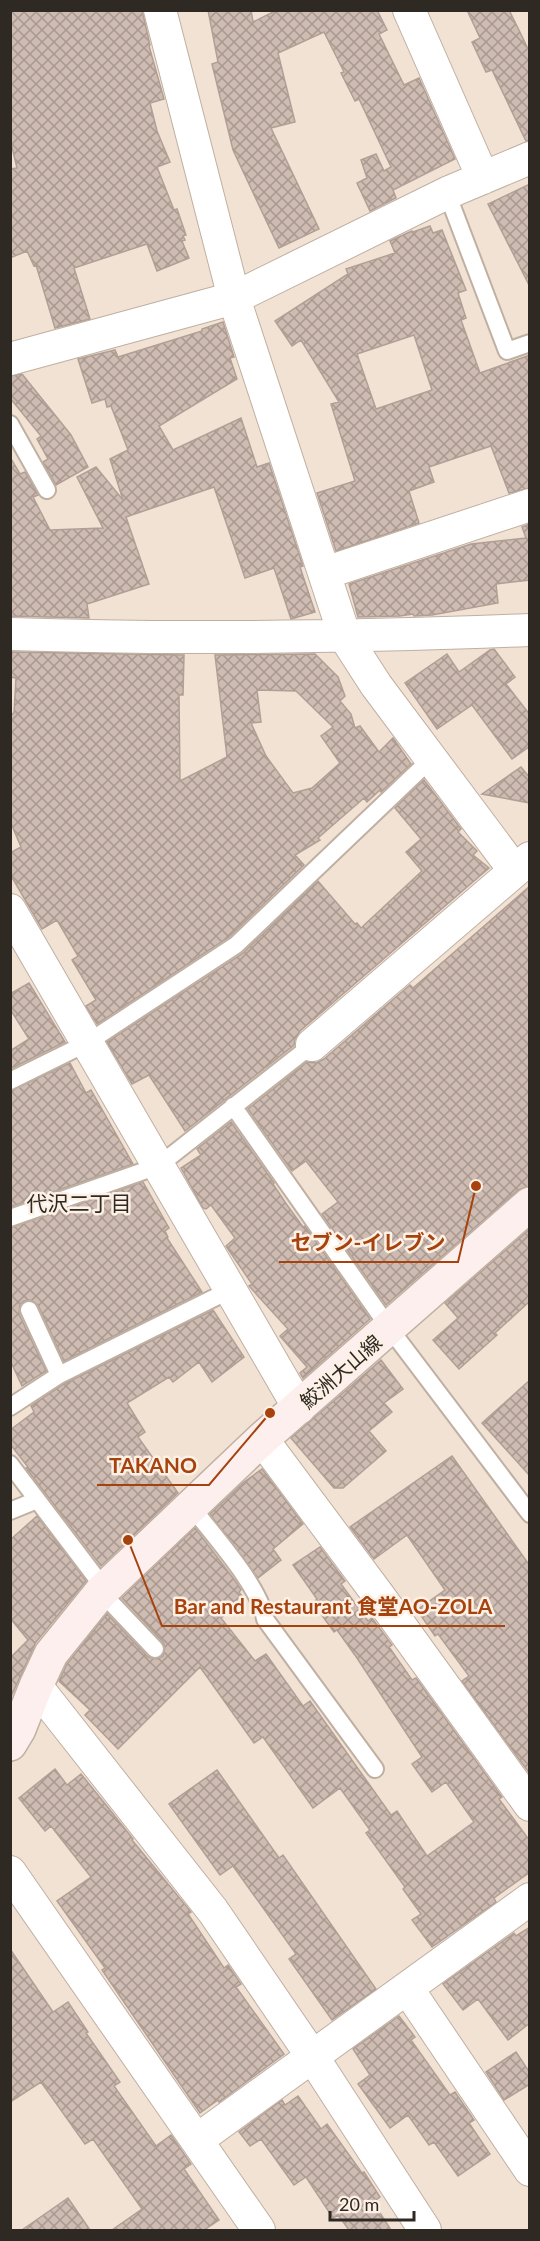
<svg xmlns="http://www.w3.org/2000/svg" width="540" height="2241" viewBox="0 0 540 2241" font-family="Lato,'Noto Sans JP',sans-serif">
  <defs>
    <pattern id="building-cross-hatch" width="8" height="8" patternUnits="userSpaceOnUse" patternTransform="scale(1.5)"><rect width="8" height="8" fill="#cebbb1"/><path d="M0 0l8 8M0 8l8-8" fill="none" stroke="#a89890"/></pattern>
  </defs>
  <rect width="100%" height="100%" fill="#f2e2d4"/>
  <!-- building -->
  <path fill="url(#building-cross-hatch)" stroke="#b19f95" stroke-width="1.5" fill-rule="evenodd" d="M10 10H142L150 45 149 46 164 99 150 103 157 131 170 162 157 167 174 210 177 209 186 235 183 236 185 240 182 241 189 258 157 271 147 244 74 268 90 319 55 328 36 265 34 266 27 251 10 258V169L17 168 10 139Z
    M208 10H251L253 22 277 10H377L387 30 379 34 404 85 419 78 455 159 393 190 396 198 370 211 357 183 367 178 361 160 376 154 384 171 391 167 359 99 355 101 341 73 344 72 324 32 278 53 295 122 271 128 319 229 279 248 233 150 212 64 218 62Z
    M467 10H509L515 22 530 53V140L526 141 492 70 486 72 472 42 480 38Z
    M530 184V287L488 204Z
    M430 226 433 233 442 230 466 290 458 293 466 318 461 320 480 373 530 355V488L509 493 491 446 429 467 434 482 409 491 419 523 336 551 317 493 355 481 331 404 339 402 301 340 292 346 275 321 348 274 346 269 395 253 390 241 412 231 413 232ZM414 335 432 390 376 409 357 354Z
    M223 322 234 357 230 358 237 379 159 426 173 450 241 418 257 467 269 463 303 566 300 567 315 612 291 619 274 568 245 578 214 487 126 517 149 584 87 604 89 618 10 616V457L20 474 25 472 38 495 33 497 50 530 103 528 77 477 96 467 123 500 110 459 128 450 111 406 107 407 105 399 92 403 78 359 115 350 118 357 202 331V329Z
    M22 374 71 435 88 467 56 485 43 462 48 459 37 439 41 436 10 398V376Z
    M530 524V580L496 584 498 603 432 615 414 616 413 614 400 616 358 617 349 584 471 544 526 538 522 527Z
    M494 649 515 677 506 684 530 715V746L512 759 472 705 437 729 405 683 447 654 459 672 490 650Z
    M12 652 184 655 183 695H179L180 781 227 757 215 655 315 654 338 677 345 696 340 701 351 714 355 728 360 726 379 752 393 738 411 764 381 792 380 790 367 802 364 798 318 838 320 840 295 855 304 865 229 937 97 1024 86 1006 96 1000 72 960 78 956 57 920 42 929 10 874V853L21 847 10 821V715L14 713 16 678 10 677ZM257 690 296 691 333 727 321 736 340 763 312 788 293 793 266 756 251 723 261 722Z
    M521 767 530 778V803L482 794Z
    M424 780 461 829 458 832 477 851 473 855 489 868 300 1031 295 1039 294 1045 185 1131 149 1075 132 1084 107 1042 242 954 318 881 355 924 357 923 361 928 422 871 406 852 421 839 395 808Z
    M530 886V1186L518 1190 386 1305 322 1214 338 1202 306 1161 292 1171 248 1109 307 1062 316 1063 324 1059 410 985 413 988Z
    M29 983 65 1042 10 1069V1051L29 1039 10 1009V994Z
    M70 1063 86 1093 91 1090 133 1164 10 1207V1091Z
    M231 1122 274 1183 273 1184 287 1205 303 1227 305 1226 370 1319 303 1378 300 1373 307 1367 280 1336 288 1329 249 1286 252 1284 226 1246 235 1238 211 1205 206 1209 203 1208 181 1168 201 1155 197 1149Z
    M143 1182 169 1228 165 1231 168 1237 167 1238 202 1292 64 1361 38 1305 31 1300 24 1301 20 1304 19 1314 46 1371 22 1386 10 1360V1228Z
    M530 1229V1301L495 1333 497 1335 459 1369 433 1340 458 1318 445 1303Z
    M213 1310 244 1357 212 1382 199 1362 173 1382 169 1377 127 1403 145 1432 138 1437 178 1493 101 1566 26 1468 28 1467 10 1444V1430L34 1412 31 1406 64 1384Z
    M381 1360 403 1389 384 1403 392 1412 369 1431 386 1451 343 1488H334L291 1438Z
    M530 1380V1476L482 1423Z
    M452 1456 530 1566V1774L462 1681 469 1676 438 1634 435 1636 417 1610 445 1590 407 1535 374 1559 350 1527Z
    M262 1469 303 1524 273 1549 281 1560 258 1578 210 1514 244 1482Z
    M37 1516 86 1581 36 1642 10 1699V1658L28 1640 10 1618V1540Z
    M195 1528 236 1582 241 1590 239 1592 245 1600 221 1618 255 1661 266 1654 303 1706 310 1701 391 1815 397 1811 427 1856 474 1822 446 1782 432 1792 412 1764 422 1757 357 1658 337 1630 334 1632 313 1603 317 1599 293 1565 320 1547 345 1581 341 1584 368 1621 372 1618 392 1645 389 1647 412 1680 416 1678 502 1797 499 1799 530 1841V1872L494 1898 496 1902 432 1947 412 1920 421 1914 403 1889 405 1887 366 1833 370 1830 340 1788 313 1808 263 1737 254 1743 200 1667 118 1749 85 1715 90 1710 59 1681 67 1664 107 1614 148 1657 157 1659 163 1656 165 1647 163 1642 122 1598Z
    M55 1769 67 1785 81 1774 106 1805 133 1839 132 1840 191 1912 188 1914 224 1968 228 1965 241 1984 236 1987 284 2054 219 2102 218 2100 200 2113 102 1970 105 1968 57 1901 91 1877 51 1826 45 1831 19 1798Z
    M217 1770 279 1858 283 1855 376 1989 332 2020 289 1959 296 1954 233 1866 220 1875 169 1804Z
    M530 1927V2023L508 2040 478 1999 463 2010 443 1984 514 1933 516 1936Z
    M10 1949 53 2012 68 2002 88 2032 86 2033 120 2082 114 2086 156 2146 171 2135 191 2164 184 2169 219 2220 204 2230H112L142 2209 93 2139 85 2144 41 2082 10 2102Z
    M399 2016 415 2037 411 2040 450 2095 455 2092 474 2120 469 2123 490 2154 458 2176 434 2142 429 2145 408 2115 390 2128 358 2084 370 2075 353 2049Z
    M516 2052 530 2073V2084L504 2100 486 2072Z
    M298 2096 321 2129 327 2124 362 2173 364 2172 380 2197 373 2202 391 2230H349L338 2215 333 2218 306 2177 294 2185 261 2139 250 2146 239 2132 282 2100 285 2105Z
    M68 2198 90 2230H22Z"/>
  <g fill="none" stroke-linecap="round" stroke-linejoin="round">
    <!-- lane casing -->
    <g stroke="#bfb0a2" stroke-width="20">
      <path id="lane" d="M447 193 507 351 530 343
        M10 424 47 490
        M10 1081 87 1043 236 945 431 759
        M233 1106 390 1329 530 1514
        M10 1218 158 1166 312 1045
        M29 1310 59 1375
        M10 1407 59 1375 230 1290
        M10 1464 104 1588
        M191 1506C212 1534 260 1586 265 1619L375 1769
        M10 1511 37 1500
        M101 1592 155 1649"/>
    </g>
    <!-- street casing -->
    <g stroke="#bfb0a2" stroke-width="34">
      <path id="street" d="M160 10 234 298 345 637 376 685 515 871
        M409 10 483 178
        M10 359 234 298 447 193 530 158
        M325 573 530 505
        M10 634C184 640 356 637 530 630
        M10 910 299 1408
        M312 1045 530 858
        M262 1439 379 1596 530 1805
        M36 1686 213 1911 312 2056 425 2230
        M10 1872 259 2230
        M407 1988 530 2170
        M197 2140 530 1899"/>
    </g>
    <!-- secondary casing -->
    <g stroke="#bfb0a2" stroke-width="36">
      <path id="secondary" d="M10 1744 19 1729 36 1686 51 1654 101 1592 262 1439 530 1204"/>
    </g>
    <!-- lane -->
    <use href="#lane" stroke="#fff" stroke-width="16"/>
    <!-- street -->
    <use href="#street" stroke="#fff" stroke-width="32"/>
    <!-- secondary -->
    <use href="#secondary" stroke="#fdefed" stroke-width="33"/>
  </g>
  <g text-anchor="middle" stroke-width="5" stroke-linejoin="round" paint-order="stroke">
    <!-- street labels -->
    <g font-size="20" fill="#2f2924" stroke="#fdf0e4">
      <text transform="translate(341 1372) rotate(-41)" y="7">鮫洲大山線</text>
    </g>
    <!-- neighbourhood labels -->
    <g font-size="21" fill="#2f2924" stroke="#fdf0e4">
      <text x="79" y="1211">代沢二丁目</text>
    </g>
  </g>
  <!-- callouts -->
  <path fill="none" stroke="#a6420e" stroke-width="2" d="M476 1186L458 1262H279M270 1413L209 1485H97M128 1540L162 1626H505"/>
  <g fill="#a6420e" stroke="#fdf0e4" stroke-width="2">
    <circle cx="476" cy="1186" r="6"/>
    <circle cx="270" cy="1413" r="6"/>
    <circle cx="128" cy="1540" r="6"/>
  </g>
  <g font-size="21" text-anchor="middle" font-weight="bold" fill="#a6420e" stroke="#fdf0e4" stroke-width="5" stroke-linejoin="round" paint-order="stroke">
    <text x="368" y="1250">セブン-イレブン</text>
    <text x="153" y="1473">TAKANO</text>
    <text x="333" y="1614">Bar and Restaurant 食堂AO-ZOLA</text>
  </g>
  <!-- border -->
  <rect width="540" height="2241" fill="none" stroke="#2f2924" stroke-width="24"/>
  <!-- scale -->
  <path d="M330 2211v9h84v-9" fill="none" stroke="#2f2924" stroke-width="3"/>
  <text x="339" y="2211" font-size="18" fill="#2f2924" stroke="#fdf0e4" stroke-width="4.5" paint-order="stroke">20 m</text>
</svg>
